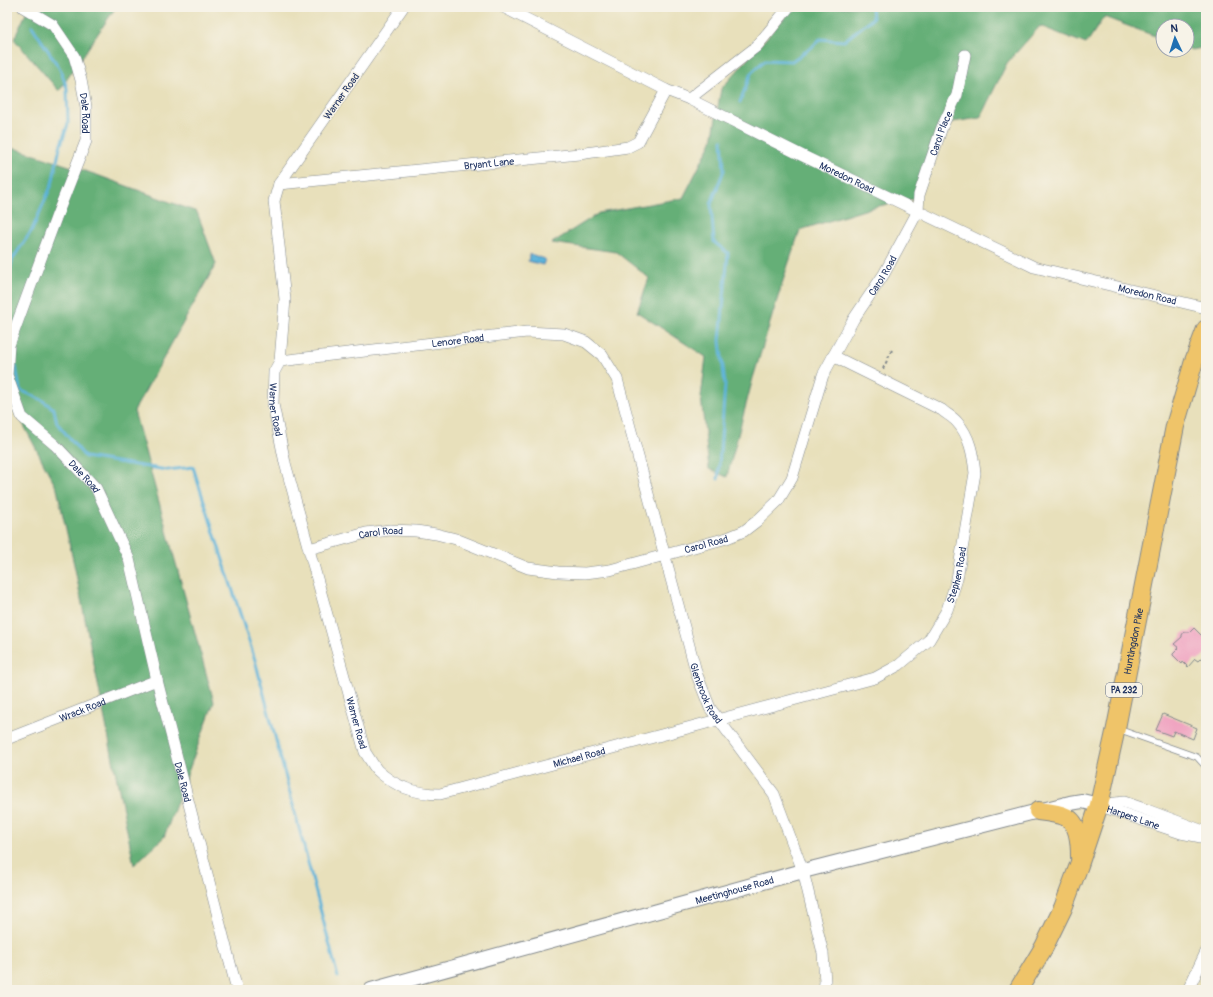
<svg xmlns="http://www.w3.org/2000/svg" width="1213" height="997" viewBox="0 0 1213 997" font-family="Pangolin,sans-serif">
  <rect width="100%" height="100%" fill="#f7f3e8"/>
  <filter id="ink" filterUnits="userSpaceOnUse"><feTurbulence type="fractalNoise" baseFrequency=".025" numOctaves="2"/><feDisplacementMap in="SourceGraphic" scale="8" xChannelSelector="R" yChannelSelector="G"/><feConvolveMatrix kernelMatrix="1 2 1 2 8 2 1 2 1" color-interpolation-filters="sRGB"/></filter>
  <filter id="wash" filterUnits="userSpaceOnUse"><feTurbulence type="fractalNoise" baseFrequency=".012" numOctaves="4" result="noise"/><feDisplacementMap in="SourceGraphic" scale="16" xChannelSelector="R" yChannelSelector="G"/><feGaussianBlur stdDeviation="0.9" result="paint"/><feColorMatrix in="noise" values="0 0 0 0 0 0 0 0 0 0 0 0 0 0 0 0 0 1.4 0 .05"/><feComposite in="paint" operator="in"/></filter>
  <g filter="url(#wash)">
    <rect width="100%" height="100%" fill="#e8e0bb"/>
    <!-- forest -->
    <path fill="#65af77" stroke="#406f6a" d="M29 7H116L59 91 14 39Z
      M794 7H1206V47L1192 50 1187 48V26H1163V39L1104 17 1086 44 1040 26 1007 63 980 118 939 124 913 199 874 207 800 230 786 271 753 378 727 477 709 469 701 397 706 357 637 312 649 278 616 252 552 243 599 213 683 198 712 141 721 89Z
      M14 148 97 175 197 212 216 264 134 411 214 702 164 837 134 865 75 569 57 489 7 393V156Z"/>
    <!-- water -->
    <path fill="#5cb2d9" stroke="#3c709c" d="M530 254 545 259 543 265 528 261Z"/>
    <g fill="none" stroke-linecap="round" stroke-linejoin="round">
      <!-- stream -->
      <path stroke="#5cb2d9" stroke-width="3" d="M740 102 751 73 765 60 792 61 812 47 820 39 844 41 873 18 872 7
        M7 287 12 260 32 230 52 184 60 147 68 124 67 88 60 69 32 26
        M11 361 16 367 20 390 42 400 54 409 57 423 85 457 167 470 193 467 255 660 338 977
        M718 479 725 385 720 341 728 253 714 242 711 204 724 170 722 140"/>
    </g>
    <g id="blocks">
      <!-- building -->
      <path fill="#f0a4c1" d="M1194 628 1206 640V653L1198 661 1195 659 1188 667 1183 662 1182 664 1173 655V654L1179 648 1174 644 1182 637V635L1184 632H1190Z
        M1163 714 1197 728 1193 739 1174 731 1172 736 1156 730Z"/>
    </g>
  </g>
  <g filter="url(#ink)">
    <use href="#blocks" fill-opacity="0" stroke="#82888c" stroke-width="1"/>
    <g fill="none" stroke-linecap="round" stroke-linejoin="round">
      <!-- service casing -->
      <g stroke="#82888c" stroke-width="7">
        <path id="service" d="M1118 729 1197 757 1206 767"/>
      </g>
      <!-- minor casing -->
      <g stroke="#82888c" stroke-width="12">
        <g id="minor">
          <path id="s1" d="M23 7 53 25 74 56 81 80 86 107V141L57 215 9 345 7 375 22 417 55 445 96 488 129 559 157 680 237 990"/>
          <path id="s2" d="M403 7 279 184 274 201 285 299 280 361 274 372 273 404 285 463 365 752C369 758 373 765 377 770 395 787 416 794 440 794L875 678 899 665 929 640 947 610 957 579 975 473C973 455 970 436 957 422 953 417 946 414 942 410L833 356"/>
          <path id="s3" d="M503 7 666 90 689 99 801 155 1034 267 1206 308"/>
          <path d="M689 99 756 47 789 7"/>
          <path id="s4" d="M279 184 579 154 628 147 638 142 666 90"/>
          <path id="s5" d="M280 361 527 332 564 334 586 342 602 355 617 379 697 675 710 708 774 794 803 871 811 904 823 953 825 982 824 990"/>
          <path id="s6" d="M309 549 366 533 390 530 416 531 436 534 456 539 528 568 558 572 585 573 610 570 727 538 744 531 757 521 778 501 792 478 823 375 853 320 884 274 918 211 919 195 942 127 957 95 965 55"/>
          <path id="s7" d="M7 739 157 680"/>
          <path d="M1099 805 1124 802 1147 810 1206 832"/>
          <path id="s8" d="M1101 806 1181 833 1206 838"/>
          <path d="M1188 990 1206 952"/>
        </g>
      </g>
      <!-- tertiary casing -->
      <g stroke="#82888c" stroke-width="16">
        <g id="tertiary">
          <path id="s9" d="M371 990 803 871 1070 803 1082 801 1099 805"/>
        </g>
      </g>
      <!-- primary casing -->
      <g stroke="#82888c" stroke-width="20">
        <g id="primary">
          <path d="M1038 811C1047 812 1058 813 1066 817 1079 823 1080 844 1080 857"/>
          <path id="s10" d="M1018 990 1044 947 1063 908 1079 865 1099 805 1116 728 1175 426 1194 361 1206 329"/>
        </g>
      </g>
      <!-- path -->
      <path stroke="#82888c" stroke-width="2" stroke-dasharray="3 3" stroke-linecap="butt" d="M883 369 892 350"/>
      <!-- service -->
      <use href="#service" stroke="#fff" stroke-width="5.5"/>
      <!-- minor -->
      <use href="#minor" stroke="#fff" stroke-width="11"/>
      <!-- tertiary -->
      <use href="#tertiary" stroke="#fff" stroke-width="14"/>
      <!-- primary -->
      <use href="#primary" stroke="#efc469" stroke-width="18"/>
    </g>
  </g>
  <g text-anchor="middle" stroke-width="3" stroke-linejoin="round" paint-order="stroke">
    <!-- shield labels -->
    <rect fill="#f7f3e8" stroke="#5d6a87" stroke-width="1" x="1106" y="683" width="36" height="14" rx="3"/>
    <g font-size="9" font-weight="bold" fill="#1b2f5e">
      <text x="1124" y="693">PA 232</text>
    </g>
    <!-- street labels -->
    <g font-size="10" fill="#1b2f5e" stroke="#f7f3e8">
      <text transform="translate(341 96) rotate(-55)" y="4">Warner Road</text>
      <text dy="4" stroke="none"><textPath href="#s1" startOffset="131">Dale Road</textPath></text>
      <text dy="4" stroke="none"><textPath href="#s6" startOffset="901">Carol Place</textPath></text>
      <text dy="4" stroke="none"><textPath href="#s4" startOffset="211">Bryant Lane</textPath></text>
      <text dy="4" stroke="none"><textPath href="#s3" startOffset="384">Moredon Road</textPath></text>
      <text dy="4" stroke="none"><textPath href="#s6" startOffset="746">Carol Road</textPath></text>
      <text dy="4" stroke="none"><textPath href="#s3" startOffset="708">Moredon Road</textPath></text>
      <text dy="4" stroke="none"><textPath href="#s5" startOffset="179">Lenore Road</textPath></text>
      <text dy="4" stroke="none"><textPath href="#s2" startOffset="445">Warner Road</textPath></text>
      <text dy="4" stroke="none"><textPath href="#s1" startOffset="538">Dale Road</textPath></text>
      <text dy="4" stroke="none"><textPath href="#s6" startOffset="74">Carol Road</textPath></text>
      <text dy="4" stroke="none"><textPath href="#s6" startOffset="410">Carol Road</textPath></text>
      <text dy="4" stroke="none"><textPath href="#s2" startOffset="1478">Stephen Road</textPath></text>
      <text dy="4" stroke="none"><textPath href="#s10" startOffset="370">Huntingdon Pike</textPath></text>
      <text dy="4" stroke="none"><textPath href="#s5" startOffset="685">Glenbrook Road</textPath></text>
      <text dy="4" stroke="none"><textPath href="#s7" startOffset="81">Wrack Road</textPath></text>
      <text dy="4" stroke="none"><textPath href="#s2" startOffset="769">Warner Road</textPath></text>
      <text dy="4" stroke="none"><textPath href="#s2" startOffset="1034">Michael Road</textPath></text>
      <text dy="4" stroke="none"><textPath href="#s1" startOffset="862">Dale Road</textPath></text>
      <text dy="4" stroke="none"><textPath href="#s8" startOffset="34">Harpers Lane</textPath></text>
      <text dy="4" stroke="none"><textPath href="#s9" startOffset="377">Meetinghouse Road</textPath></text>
    </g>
  </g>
  <!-- margin -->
  <rect width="1213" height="997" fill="none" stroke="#f7f3e8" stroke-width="24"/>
  <!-- north arrow -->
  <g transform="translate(1175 38) rotate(356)"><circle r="19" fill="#f7f3e8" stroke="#9fa5b1"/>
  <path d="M0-3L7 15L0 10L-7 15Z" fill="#1f6fb2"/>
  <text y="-6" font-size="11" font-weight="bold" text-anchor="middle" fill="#1b2f5e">N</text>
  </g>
</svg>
